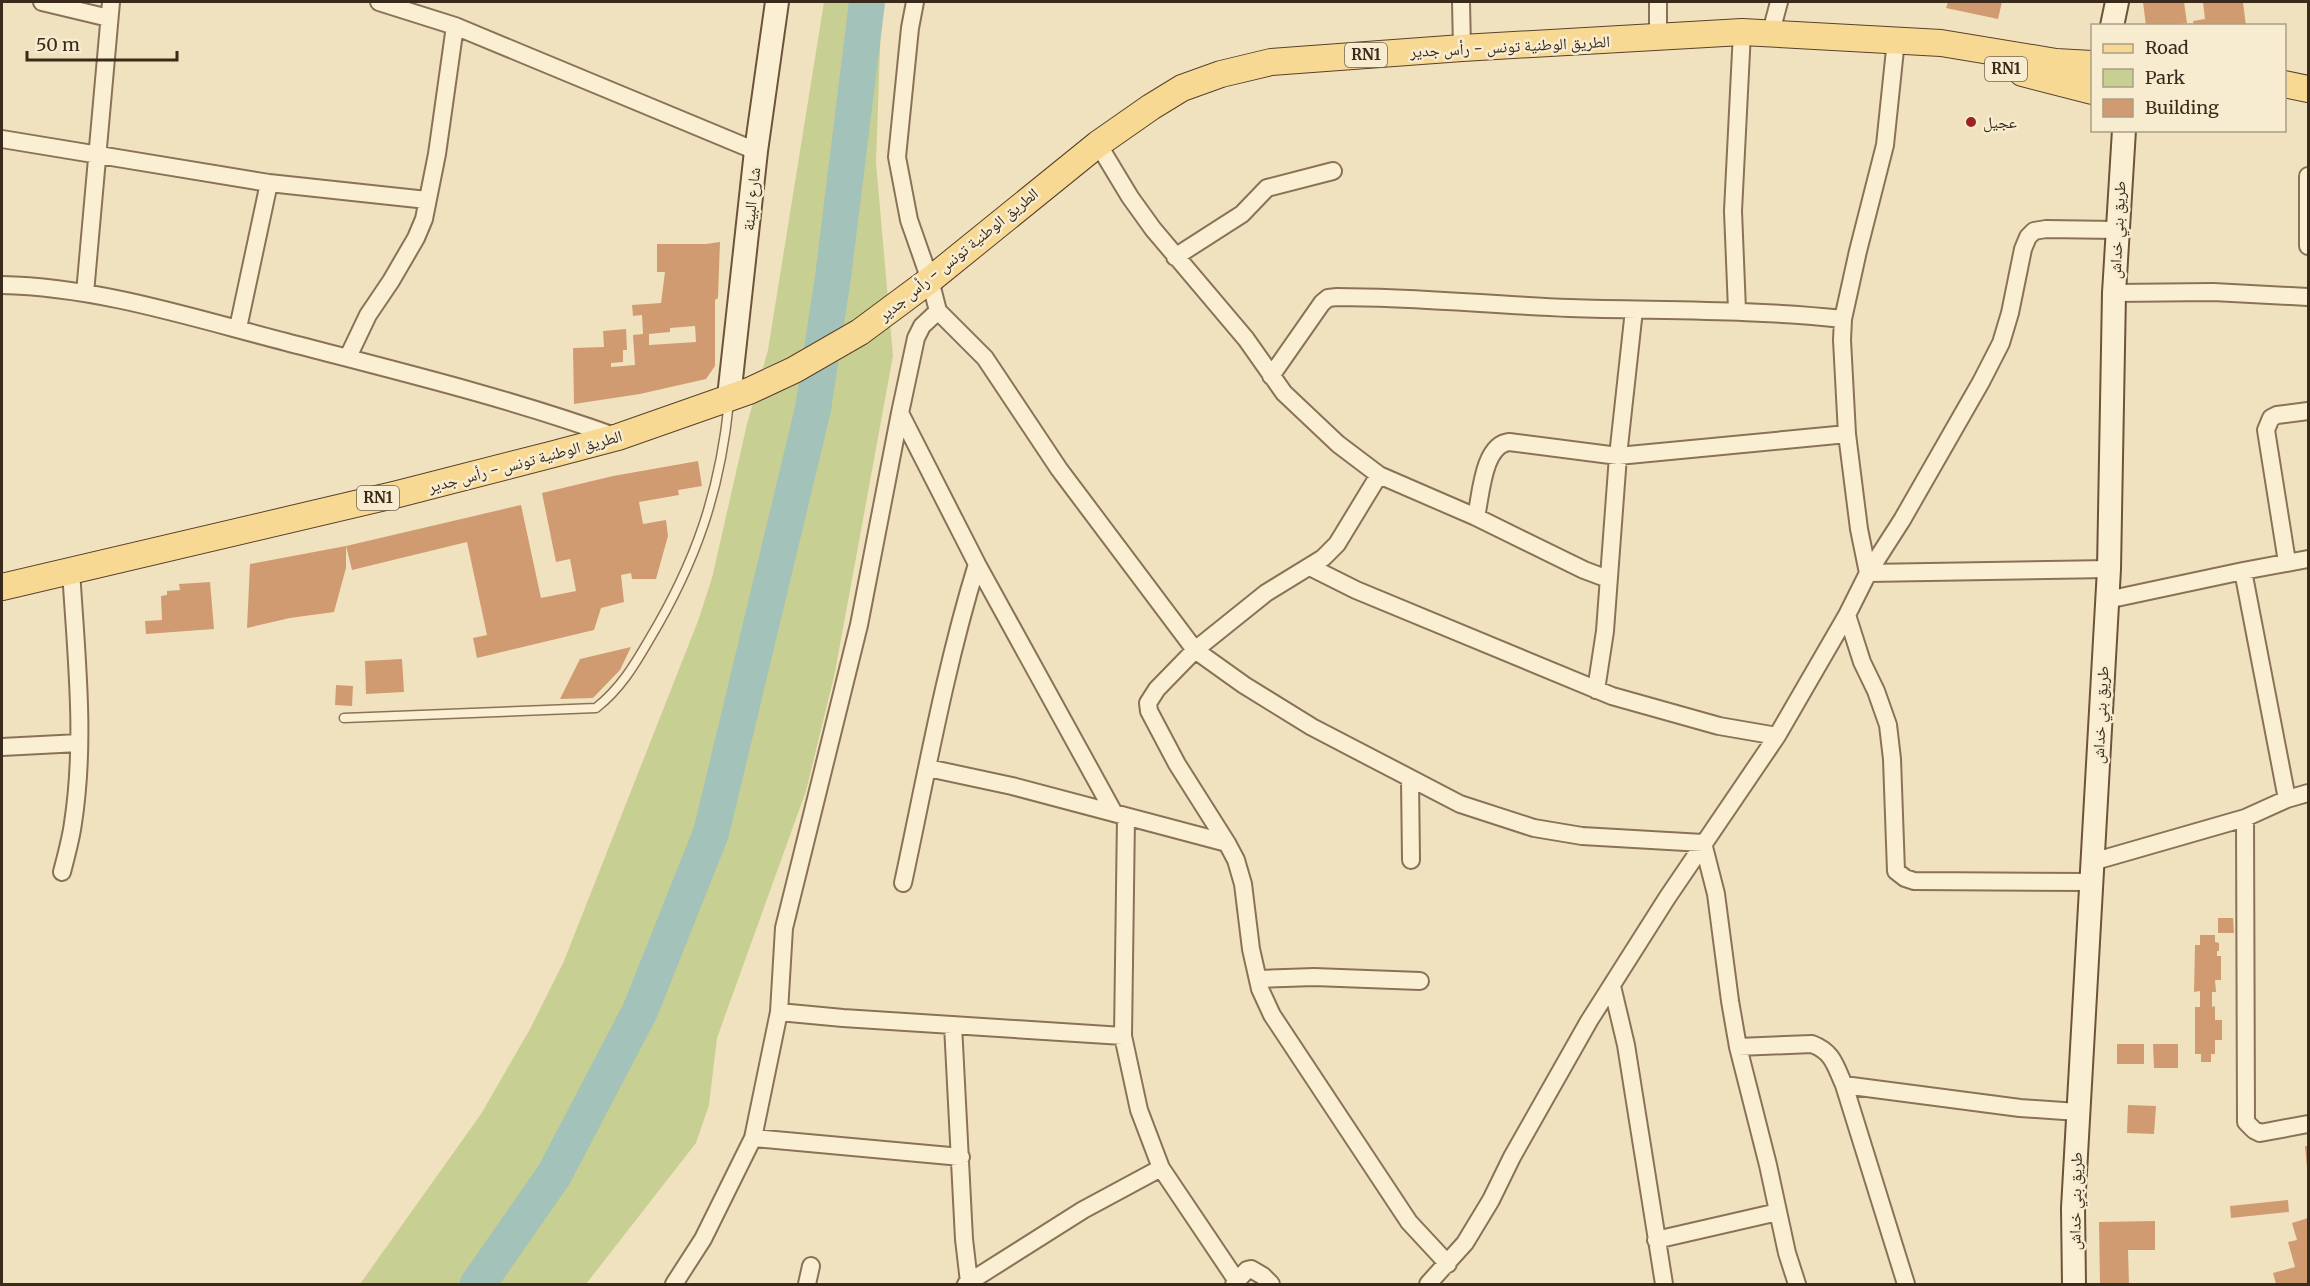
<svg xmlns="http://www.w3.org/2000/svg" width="2310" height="1286" viewBox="0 0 2310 1286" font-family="Merriweather,'Noto Naskh Arabic',serif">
  <rect width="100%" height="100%" fill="#f1e2bf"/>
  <!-- green -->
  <path fill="#c8cf92" d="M824 2H885L881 21 876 163 893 356 835 672 806 791 717 1038 709 1105 696 1143 586 1284H360L481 1114 530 1029 564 961 698 621 712 578 747 424 768 350Z"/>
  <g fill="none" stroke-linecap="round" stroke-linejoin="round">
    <!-- river -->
    <path stroke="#a3c2b9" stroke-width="36" d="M478 1284 554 1175 640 1011 711 833 813 409 833 277 867 2"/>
  </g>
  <!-- building -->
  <path fill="#d19b72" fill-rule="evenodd" d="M1948 2H2002L1998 19 1946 8Z
    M2143 2H2184L2187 23 2146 26Z
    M2203 2H2243L2246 26H2194L2193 21 2205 19Z
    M720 242 718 298 715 300V366L706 379 640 394 574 404 573 348 604 347 603 331 626 329 627 350H623V362L611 363V367L635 365 633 335 643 334 642 315 633 316 632 305 661 303 665 272H657V244H706ZM695 326 696 342 649 345V334L670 332V328Z
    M698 461 702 486 678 490 679 495 639 502 643 524 666 520 668 536 656 579H632L631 573 621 575 624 602 601 608 594 630 477 658 473 638 487 635 467 542 352 570 346 546 521 505 541 598 576 591 570 559 556 562 542 493 613 476Z
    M346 546V568L334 612 290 618 247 628 250 564Z
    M210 582 214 629 146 634 145 621 162 620 161 596 167 595V591L180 590 179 584Z
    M631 647 620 670 593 698 560 699 580 659Z
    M402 659 404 692 366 694 365 661Z
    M336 685 353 686 352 706 335 705Z
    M2218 918H2233L2234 933H2218Z
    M2200 935H2215V942L2219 943V951H2217V956H2221V980H2215L2216 992H2212V1007L2215 1006V1020H2222V1040H2215V1054H2211V1062H2201V1054H2195V1007H2200V991L2194 992 2195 945H2200Z
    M2117 1044H2144V1064H2117Z
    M2153 1044H2178V1068H2154Z
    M2128 1105 2156 1106 2154 1134 2127 1133Z
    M2305 1146H2308V1168H2307Z
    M2288 1200 2289 1212 2231 1218 2230 1206Z
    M2308 1218V1284H2276L2273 1273 2295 1267 2288 1242 2297 1240 2292 1223Z
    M2155 1221V1250H2128L2129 1284H2100L2099 1222Z"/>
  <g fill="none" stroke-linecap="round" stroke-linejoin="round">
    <!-- lane casing -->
    <g stroke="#8a7256" stroke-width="11">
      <path id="lane" d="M344 718 596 708C620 689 634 666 649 640 696 562 720 492 729 402"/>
    </g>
    <!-- street casing -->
    <g stroke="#8a7256" stroke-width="20">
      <path id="street" d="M42 2 109 18
        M379 2 455 26 756 151
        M915 2 910 28 897 157 909 220 930 280 938 311 985 358 1059 469 1195 650 1244 685 1312 727 1460 804 1534 828 1582 836 1703 843 1716 894 1730 1001 1738 1047 1768 1165 1787 1253 1797 1284
        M1461 2 1462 48
        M1658 2V38
        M1771 32 1779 2
        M1896 40 1885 145 1858 251 1843 319 1842 340 1847 434 1859 529 1868 573 2109 569
        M2 139 269 183 427 200
        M1098 144 1130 197 1153 229 1246 339 1284 393 1338 444 1379 475 1476 517 1584 570 1608 579
        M2308 176V246
        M1175 257 1242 214 1267 188 1333 171
        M2 285C98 287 193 318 286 342 397 371 509 398 617 437
        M85 293 111 2
        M2114 293 2213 292 2308 297
        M1737 310 1733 211 1742 32
        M938 311 922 326 916 338 900 413 977 564 1113 811
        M238 328 269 183
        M348 357 368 315 391 281 416 238 424 219 437 154 455 26
        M1271 376 1322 303 1328 298 1337 297C1415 297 1492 305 1570 308 1661 311 1752 309 1843 319
        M1379 475 1337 544 1323 558 1266 593 1195 650 1157 689 1148 703 1149 711 1177 764 1227 843 1236 860 1243 884 1251 949 1260 989 1272 1015 1409 1222 1448 1264
        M1476 517C1481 495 1483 445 1509 442L1618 456 1847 434
        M2287 562 2266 430 2271 418 2277 415 2308 411
        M1310 567 1356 590 1612 696 1719 726 1777 736
        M2243 571 2287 799
        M2107 600 2243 571 2308 559
        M1847 615 1862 662 1876 691 1888 725 1892 759 1896 871 1905 878 1914 881 2091 882
        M1596 690 1605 631 1618 456 1634 310
        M2 747 79 743
        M928 768 1012 786 1227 843
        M1410 779 1411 860
        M1126 816 1123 1036 1139 1110 1161 1168 1237 1281
        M2245 818 2246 1122 2254 1130 2260 1133 2308 1124
        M2092 862 2245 818 2287 799 2308 793
        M62 872C66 856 71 839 73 823 86 739 76 654 71 570
        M903 883C926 776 945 668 977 564
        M1258 979 1314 977 1420 981
        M1612 986 1626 1045 1664 1284
        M779 1012 843 1018 1123 1036
        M953 1025 964 1239 969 1282
        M1738 1047 1812 1044C1833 1052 1835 1065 1844 1085L1906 1284
        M1844 1085 2020 1108 2078 1112
        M753 1138 961 1157
        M1656 1240 1778 1212
        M674 1284 703 1239 753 1138 779 1012 784 928 859 625 900 413
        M807 1284 811 1266
        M966 1284 1083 1210 1161 1168
        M1234 1284 1247 1270 1251 1269 1263 1276 1271 1284
        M1428 1284 1465 1243 1491 1200 1512 1157 1589 1021 1667 898 1777 736 1847 615 1868 573 1902 520 1981 382 2001 343 2010 313 2023 249 2028 237 2034 231 2046 229 2117 230"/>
    </g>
    <!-- secondary casing -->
    <g stroke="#6c533a" stroke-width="26">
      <path id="secondary" d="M2112 26 2117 2
        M729 397 756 151 777 2
        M2074 1284 2073 1208 2109 569 2114 293 2124 130"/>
    </g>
    <!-- primary casing -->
    <g stroke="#58402b" stroke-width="28">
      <path id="primary" d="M2022 73 2092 91
        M2284 84 2308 89
        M2 587 398 494 550 455 618 437 749 391 794 370 860 332 930 280 1098 144 1151 107 1182 88 1221 74 1271 62 1462 48 1742 32 1941 43 2056 62 2092 64"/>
    </g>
    <!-- lane -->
    <use href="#lane" stroke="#fbefd3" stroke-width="8"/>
    <!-- street -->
    <use href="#street" stroke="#fbefd3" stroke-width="16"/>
    <!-- secondary -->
    <use href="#secondary" stroke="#fbefd3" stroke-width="22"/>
    <!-- primary -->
    <use href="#primary" stroke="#f7d994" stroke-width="26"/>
  </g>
  <!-- markers -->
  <circle fill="#9d2322" stroke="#f7eccf" stroke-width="2" cx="1971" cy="122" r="6"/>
  <g text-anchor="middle" stroke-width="5" stroke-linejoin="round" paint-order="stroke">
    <!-- shield labels -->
    <g fill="#f7eccf" stroke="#726452" stroke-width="1.5">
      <rect x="1345" y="43" width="42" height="24" rx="4.5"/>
      <rect x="1985" y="57" width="42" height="24" rx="4.5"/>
      <rect x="357" y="486" width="42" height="24" rx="4.5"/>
    </g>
    <g font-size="15" font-weight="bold" fill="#392a1c">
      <text x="1366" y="60">RN1</text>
      <text x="2006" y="74">RN1</text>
      <text x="378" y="503">RN1</text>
    </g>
    <!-- street labels -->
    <g font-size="16" fill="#392a1c" stroke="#f7eccf">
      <text transform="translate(1510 46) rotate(-3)" y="6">الطريق الوطنية تونس - رأس جدير</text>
      <text transform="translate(751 199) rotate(-84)" y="6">شارع البيئة</text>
      <text transform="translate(2117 230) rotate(-87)" y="6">طريق بني خداش</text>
      <text transform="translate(958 254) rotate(-39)" y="6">الطريق الوطنية تونس - رأس جدير</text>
      <text transform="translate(525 461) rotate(-15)" y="6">الطريق الوطنية تونس - رأس جدير</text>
      <text transform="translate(2100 715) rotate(-87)" y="6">طريق بني خداش</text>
      <text transform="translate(2075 1201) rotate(-89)" y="6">طريق بني خداش</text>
    </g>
    <!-- poi labels -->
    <g font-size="16" fill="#392a1c" stroke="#f7eccf" text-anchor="start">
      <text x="1983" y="128">عجيل</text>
    </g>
  </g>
  <!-- border -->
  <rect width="2310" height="1286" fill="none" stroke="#392a1c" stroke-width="6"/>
  <!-- legend -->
  <rect x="2091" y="24" width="195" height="108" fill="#f7eccf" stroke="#ab9e87" stroke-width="1.5"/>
  <rect x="2103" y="44" width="30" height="9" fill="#f7d994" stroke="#ab9e87" stroke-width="1.5"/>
  <text x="2145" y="54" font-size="18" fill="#392a1c">Road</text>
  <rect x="2103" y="69" width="30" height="18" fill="#c8cf92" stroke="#ab9e87" stroke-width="1.5"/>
  <text x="2145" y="84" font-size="18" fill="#392a1c">Park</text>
  <rect x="2103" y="99" width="30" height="18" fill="#d19b72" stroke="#ab9e87" stroke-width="1.5"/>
  <text x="2145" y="114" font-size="18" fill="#392a1c">Building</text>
  <!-- scale -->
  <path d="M27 51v9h150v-9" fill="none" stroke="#392a1c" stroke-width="3"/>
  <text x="36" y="51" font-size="18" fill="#392a1c" stroke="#f7eccf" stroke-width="4.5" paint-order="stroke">50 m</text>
</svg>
